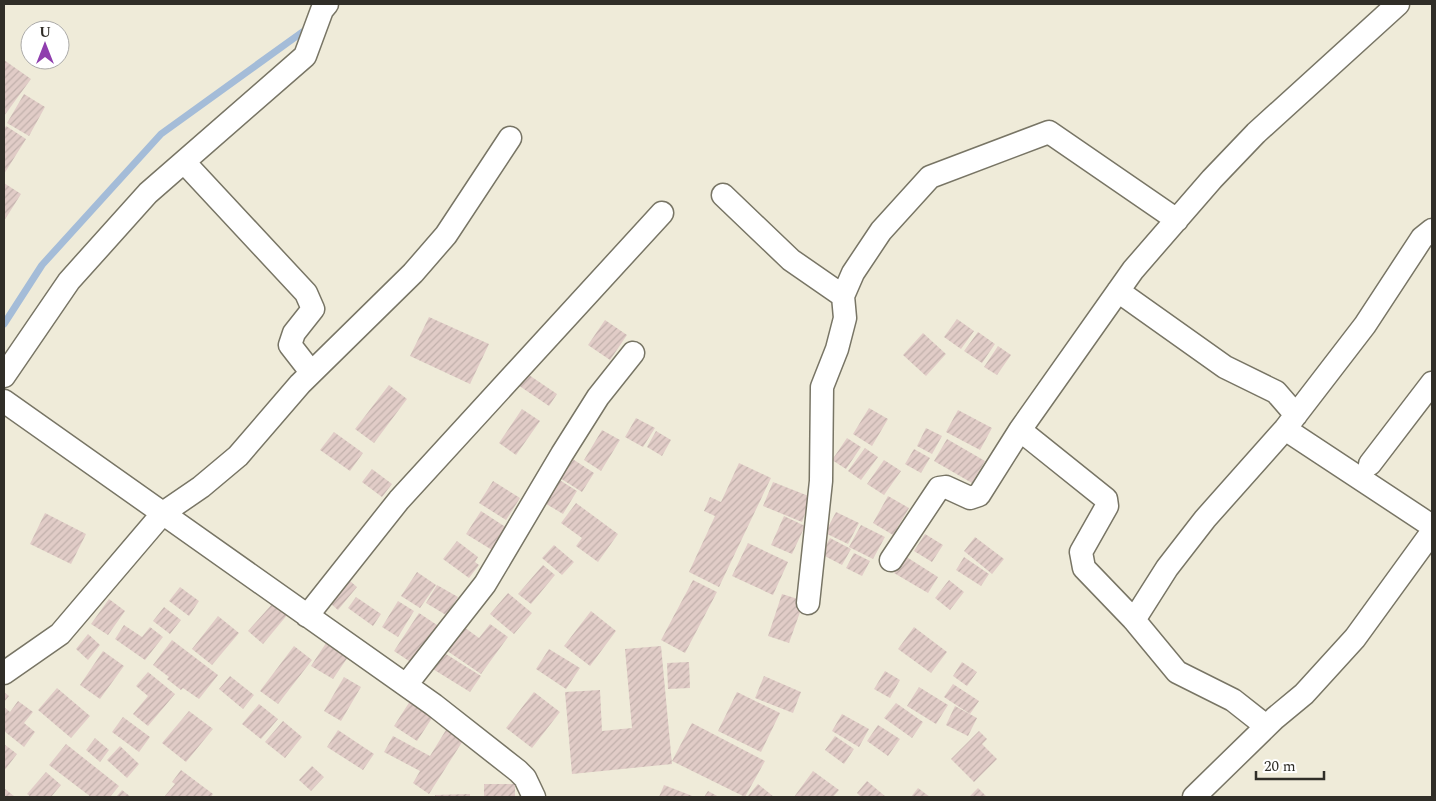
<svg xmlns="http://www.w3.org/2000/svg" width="1436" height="801" viewBox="0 0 1436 801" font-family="Spectral,serif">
  <defs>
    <pattern id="building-hatch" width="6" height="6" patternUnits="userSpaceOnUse" patternTransform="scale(1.25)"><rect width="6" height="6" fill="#e1ccc7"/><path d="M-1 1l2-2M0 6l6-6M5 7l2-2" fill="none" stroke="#c1b0ab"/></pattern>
  </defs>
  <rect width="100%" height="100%" fill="#efebd9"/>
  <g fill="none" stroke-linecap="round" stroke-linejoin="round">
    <!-- stream -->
    <path stroke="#a4bcd8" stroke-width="7" d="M4 324 42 265 161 134 308 28"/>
  </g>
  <!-- building -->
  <path fill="url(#building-hatch)" d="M4 60 31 79 4 116Z
    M24 94 45 107 29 136 7 123Z
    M6 126 26 139 4 174V129Z
    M4 183 21 194 4 221Z
    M429 317 489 344 470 384 410 356Z
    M957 319 974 331 961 349 944 337Z
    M605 320 627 335 610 360 588 345Z
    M978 332 995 344 982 363 964 351Z
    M923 333 946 354 926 376 903 355Z
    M998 346 1011 355 997 375 984 367Z
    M526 373 557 394 549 406 518 385Z
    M389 385 407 399 374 443 355 429Z
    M869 408 888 419 872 446 853 434Z
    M522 409 540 421 516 455 499 443Z
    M958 410 992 428 980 450 946 432Z
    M636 418 655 428 643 447 625 437Z
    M926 428 942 436 932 454 917 446Z
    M602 430 620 440 601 471 584 460Z
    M656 431 671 440 662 456 647 447Z
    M334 432 363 453 350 471 320 450Z
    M847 438 861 447 846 469 832 460Z
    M947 439 985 461 972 483 934 461Z
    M865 448 878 457 861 480 848 471Z
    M914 449 930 458 921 473 905 464Z
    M565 454 594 473 582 492 552 473Z
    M884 460 901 471 884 495 867 484Z
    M739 463 771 478 719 587 689 572 715 516 704 511 710 497 721 502Z
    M372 469 392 484 382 497 362 482Z
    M558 479 577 491 563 514 543 502Z
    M493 481 520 498 506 520 479 503Z
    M773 482 811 497 802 522 763 506Z
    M888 496 909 508 893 535 873 523Z
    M576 503 618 534 598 562 576 546 582 538 561 523Z
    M481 511 507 528 492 550 466 534Z
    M836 512 859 523 848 544 825 533Z
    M45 513 86 534 71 564 30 544Z
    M784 516 805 526 792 554 771 545Z
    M861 525 885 537 873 559 849 547Z
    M925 534 943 545 932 562 914 551Z
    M975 537 1004 559 992 574 964 551Z
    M830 538 851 549 842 565 821 554Z
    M457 541 478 557 475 562 479 565 469 578 443 559Z
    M748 543 788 562 773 595 732 576Z
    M554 545 574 562 562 575 542 558Z
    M854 553 870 561 862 576 846 568Z
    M905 556 938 577 928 593 894 573Z
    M964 557 989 574 981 586 956 570Z
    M543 565 555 575 531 604 518 594Z
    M417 572 436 585 420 608 401 596Z
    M343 575 357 587 338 610 324 598Z
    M693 580 717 592 685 653 661 640Z
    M949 580 964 592 950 610 935 598Z
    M437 585 458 597 446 615 426 603Z
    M180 587 199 601 189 616 169 601Z
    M508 593 532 613 514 634 490 614Z
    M782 594 804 601 789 643 768 636Z
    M356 597 381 614 373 626 348 608Z
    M109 599 125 611 108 635 91 624Z
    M398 601 414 611 398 637 382 627Z
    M274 602 288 614 263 644 248 631Z
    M164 607 181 620 170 634 153 621Z
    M591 611 616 631 590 666 564 646Z
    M419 613 440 627 415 665 394 651Z
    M218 616 239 633 212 665 192 649Z
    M457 622 479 638 490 624 508 637 481 674 440 646Z
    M124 625 142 637 150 627 163 637 145 660 115 639Z
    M914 627 947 652 931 673 898 649Z
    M88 634 100 645 88 660 76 649Z
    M172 640 218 675 199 699 183 688 181 690 167 679 169 677 153 665Z
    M328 640 350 654 333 679 311 666Z
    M294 646 312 660 278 704 260 691Z
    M661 646 672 764 572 774 565 692 600 690 602 731 632 728 625 649Z
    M438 649 481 676 470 692 428 666Z
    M549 649 580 668 566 689 536 669Z
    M103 651 124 666 100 699 80 685Z
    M689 662 690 688 668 689 667 663Z
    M962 662 977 672 967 686 953 676Z
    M885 671 900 680 890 698 874 689Z
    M148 672 175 694 148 726 133 714 148 696 136 686Z
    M230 676 254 695 243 709 219 689Z
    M764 676 801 692 793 713 755 698Z
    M344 677 361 687 341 721 324 711Z
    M953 684 979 701 970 714 944 697Z
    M919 687 948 705 936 724 907 706Z
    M57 688 90 716 71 738 38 710Z
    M4 692 9 696 4 702Z
    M534 692 560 712 532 748 506 728Z
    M737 692 780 713 761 752 718 731Z
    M412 698 436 712 417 741 394 726Z
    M18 701 33 712 24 723 35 732 24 747 4 731V707L10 712Z
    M896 703 923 722 912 738 884 718Z
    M259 704 278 719 261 739 242 724Z
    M955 706 977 718 968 736 946 725Z
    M189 711 213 729 186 762 162 743Z
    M842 714 869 729 859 747 832 731Z
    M123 717 150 737 139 752 112 732Z
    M283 721 302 737 285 758 265 742Z
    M692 723 765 761 745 797 672 761Z
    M449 725 466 736 429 794 413 783 420 771 384 752 393 736 430 756Z
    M878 725 900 739 888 756 867 741Z
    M338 730 374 754 363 770 327 747Z
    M979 731 987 739 982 744 997 759 974 782 951 759Z
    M835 736 854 749 844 764 825 750Z
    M95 738 109 750 100 762 86 750Z
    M4 744 17 754 4 771Z
    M66 744 119 786 110 797H91L49 765Z
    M120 746 139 764 127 778 107 760Z
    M312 766 324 777 311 791 299 780Z
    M181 770 213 794 211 797H164L175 784 172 782Z
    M813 771 839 790 833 797H794Z
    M46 772 61 785 51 797H31L27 794Z
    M867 781 886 797H861L857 793Z
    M484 784H515V797H484Z
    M758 784 774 797H747Z
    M664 785 695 797H659Z
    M4 788 15 797H4Z
    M918 788 930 797H911Z
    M978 788 987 797H969Z
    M122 790 131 797H116Z
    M708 791 719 797H704Z
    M470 794V797H435V795Z"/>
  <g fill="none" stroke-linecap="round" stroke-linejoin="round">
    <!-- minor casing -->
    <g stroke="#787565" stroke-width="25">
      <path id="minor" d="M184 162 306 293 313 309 294 333 290 345 311 372
        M723 195 791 260 843 296
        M1118 291 1225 367 1276 392 1296 415
        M4 376 69 281 148 193 305 56 322 10 327 4
        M4 401 434 705 518 771 525 778 534 797
        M1285 429 1432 526
        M1020 430 1106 499 1107 506 1081 552 1084 568 1134 620 1177 672 1233 700 1266 726
        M1370 464 1432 383
        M891 560 939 488 946 487 970 498 979 495 1020 430 1133 270 1212 179 1256 133 1398 4
        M808 603 821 481 822 387 837 349 845 318 843 296 853 273 881 231 930 177 1049 132 1177 220
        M307 616 399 500 662 213
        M1134 620 1167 568 1205 519 1285 429 1365 325 1422 238 1432 230
        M4 673 60 634 163 513 201 487 238 456 300 384 413 273 446 235 510 138
        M406 685 485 584 562 454 598 397 633 353
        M1194 797 1275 718 1304 694 1355 638 1432 532"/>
    </g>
    <!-- minor -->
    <use href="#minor" stroke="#fff" stroke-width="22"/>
  </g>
  <!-- border -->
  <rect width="1436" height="801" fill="none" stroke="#302e28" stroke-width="10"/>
  <!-- north arrow -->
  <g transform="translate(45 45)"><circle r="24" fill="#ffffff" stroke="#acaba9"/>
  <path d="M0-4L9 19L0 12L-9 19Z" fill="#8f3eae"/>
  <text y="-8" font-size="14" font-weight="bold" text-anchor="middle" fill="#302e28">U</text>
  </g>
  <!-- scale -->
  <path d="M1256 771v8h68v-8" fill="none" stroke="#302e28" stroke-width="2.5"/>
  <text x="1264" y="771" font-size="15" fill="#302e28" stroke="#ffffff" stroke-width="4" paint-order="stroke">20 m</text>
</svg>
